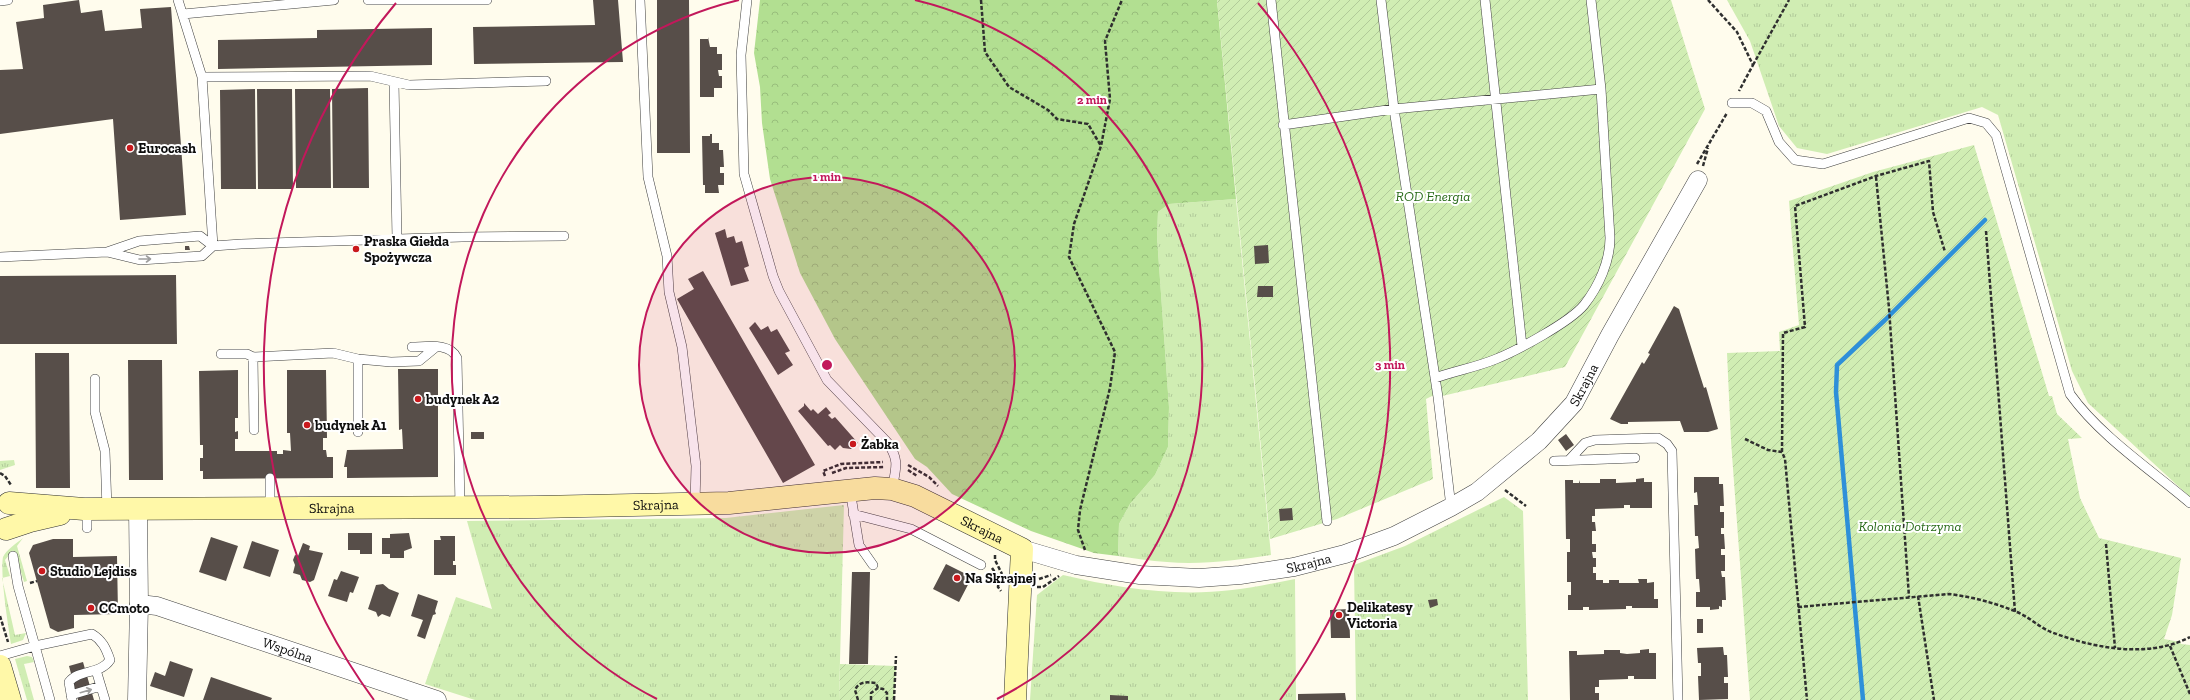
<svg xmlns="http://www.w3.org/2000/svg" width="2190" height="700" viewBox="0 0 2190 700" font-family="'Zilla Slab',serif">
  <defs>
    <pattern id="grass-tufts" width="24" height="20" patternUnits="userSpaceOnUse"><rect width="24" height="20" fill="#d0edb3"/><path d="M3 7l-1-3M5 7V3M7 7l1-3M15 17l-1-3M17 17v-4M19 17l1-3" fill="none" stroke="#b1ca99"/></pattern>
    <pattern id="forest-crowns" width="20" height="18" patternUnits="userSpaceOnUse"><rect width="20" height="18" fill="#b2df91"/><path d="M2 6a3 3 0 1 1 6 0M12 15a3 3 0 1 1 6 0" fill="none" stroke="#98be7c"/></pattern>
    <pattern id="garden-furrows" width="10" height="10" patternUnits="userSpaceOnUse"><rect width="10" height="10" fill="#d0edb3"/><path d="M-1 1l2-2M0 10L10 0M9 11l2-2" fill="none" stroke="#b1ca99"/></pattern>
  </defs>
  <rect width="100%" height="100%" fill="#fffced"/>
  <!-- grass -->
  <path fill="url(#grass-tufts)" d="M1727 0H2190V497L2088 403 2072 371 1998 115 1982 107 1827 154 1797 148 1779 126 1750 41Z
    M1236 199 1271 555C1237 560 1202 565 1167 562 1150 561 1134 558 1118 556L1119 524 1130 504 1155 475 1168 447 1169 407 1157 237 1158 212 1169 204Z
    M14 460 15 465 0 470V461Z
    M1504 497 1523 511 1528 700H1356L1354 565 1405 546Z
    M844 505 839 700H475L425 684 456 597 492 609 467 521 726 518Z
    M23 538 17 546 27 581 24 582 16 556 17 553 10 554 5 560 10 576 2 578 15 635 26 633 23 640 11 644C8 625 0 574 3 557 6 550 17 543 23 538Z
    M1063 575C1118 588 1175 597 1232 590 1253 588 1274 583 1295 579L1296 700H1030L1037 595Z
    M27 656 32 657 34 662 24 664 34 700H27L15 659Z"/>
  <!-- forest -->
  <path fill="url(#forest-crowns)" d="M760 0H1217L1236 199 1169 204 1158 212 1157 237 1169 407 1168 447 1155 475 1130 504 1119 524 1118 556 1094 553 1031 531 952 494 927 467 915 459 835 339 800 273 770 179 762 123 760 87 754 53Z"/>
  <!-- garden -->
  <path fill="url(#garden-furrows)" d="M1217 0H1671L1705 109 1565 367 1438 397 1432 396 1426 399 1433 479 1337 519 1270 539Z
    M1974 145 2049 396H2052L2057 414 2082 438 2068 439 2080 498 2099 538 2181 558 2172 615 2164 639 2180 642 2181 644 2190 645V700H1750L1731 441 1727 353 1780 351 1779 332 1799 325 1789 201 1873 172Z
    M840 664 896 666 894 700H839Z"/>
  <g fill="none" stroke-linecap="round" stroke-linejoin="round">
    <!-- stream -->
    <path stroke="#2e90d9" stroke-width="4.5" d="M1863 700 1836 392 1837 365 1885 320 1985 220"/>
  </g>
  <!-- building -->
  <path fill="#574e49" d="M79 0 81 13 102 10 105 31 142 28 140 9 171 7 186 215 120 220 113 119 0 134V70L23 69 16 22 44 18 43 5Z
    M593 0H618L623 62 474 64 473 27 595 25Z
    M657 0H689L690 153H657Z
    M432 28V65L218 69V40L317 38V30Z
    M708 37 710 47H717V54H722V70H718L719 76H722V88H714V97H700V39H708Z
    M368 88 369 188H333L332 89Z
    M255 89 256 189H221L220 90Z
    M257 89H292L293 189H258Z
    M295 89H330L331 188H296Z
    M710 134H712V143H719V150H723L724 167H720V173H724V185H718L719 193H705V185H703L702 136H710Z
    M725 229 727 238 734 236 736 243 742 241 749 266 744 268 749 281 731 286 715 233Z
    M1268 245 1269 263 1255 264 1254 246Z
    M185 246H189L190 250H185Z
    M703 271 815 465 783 483 677 299 694 289 688 279Z
    M176 275 177 344H0V276Z
    M1258 286H1273V297H1257Z
    M1674 306 1679 309 1704 388 1706 387 1718 429 1708 432H1684L1680 421 1628 422V424H1621L1610 419 1642 362 1644 364 1650 354 1648 353Z
    M755 322 761 330 768 326 771 332 777 329 790 351 785 353 793 365 778 375 749 328Z
    M35 353H69L70 488H36Z
    M128 360H162L163 480H129Z
    M398 369H438V477L347 478V467H344L347 450 403 449 402 429 399 430Z
    M238 370V418H235V432L238 431V439H235V451H277V454H283V450L291 451 290 433H287V370H326L327 438H323V450H326L327 457H333V478L203 479V471H200V458H203V445H200L199 371Z
    M804 403 811 411 813 409 818 414 826 407 831 413 828 415 832 419 835 417 858 443 851 449 843 448 840 445 835 450 830 445 828 446 798 411 804 406Z
    M471 432H484V439H471Z
    M1566 434 1574 445 1566 451 1558 440Z
    M1694 477H1719V484H1723L1724 506H1720V512H1724V528H1721V534H1724L1725 549H1721V555H1725V571H1721L1722 577H1725L1726 600H1722V607L1719 606V609L1710 610V607H1696V592H1700L1699 579H1696L1695 549 1699 548 1698 536H1695L1694 505H1698L1697 492 1694 493Z
    M1644 478V482H1652V508H1630V505H1624V508L1595 509V516H1592V522H1595L1596 531H1592V544H1596V552H1592L1593 558H1596V567H1593V573H1596V580H1603V583H1609V580H1619V583H1639L1638 579H1647V583L1654 582V599H1658V608H1632V606H1626V609L1589 610V607H1583V610H1568V595H1571V582H1567V552H1570V539H1566L1565 480H1573V483H1579L1580 480V483H1600V479H1616V483L1636 482V479Z
    M1292 508 1293 520 1280 521 1279 509Z
    M348 533H372V554H360V550H348Z
    M409 533 412 548 404 551V558H390V554H382V538H390V534Z
    M440 536H455V561H453V565H456V575H434V540H441Z
    M211 537 238 546 226 581 199 572Z
    M53 539H73V557L117 556 118 614 74 615V628L58 632 50 628 29 553 33 545Z
    M252 541 279 550 270 577 243 568Z
    M303 543 310 546 309 550 323 553 314 580 310 582 302 580 300 575 293 573 295 565 293 560 295 555 298 556Z
    M946 564 972 577 959 602 933 589Z
    M341 571 359 577 353 593 350 592 347 602 328 596 334 579 337 580Z
    M852 572H870L868 664H849Z
    M383 584 389 589 399 593 390 617 382 614 378 617 376 612 368 609 376 585Z
    M418 594 438 601 435 611 436 614 433 615 425 639 417 636 423 620 411 616Z
    M1437 599 1438 605 1430 608 1428 600Z
    M1349 609 1350 638H1331L1330 610Z
    M1697 619H1703V633H1697Z
    M1723 647 1724 655H1727L1728 677H1724V683H1728V699L1699 700 1698 676H1701V663H1698L1697 648Z
    M1649 649V653H1656V679H1634V676H1628V679L1599 680V687H1595V693H1599V700H1570L1569 651H1577V655L1604 654V650H1620V653L1627 654 1640 653V650Z
    M170 661 193 669 184 697 150 686 155 672 165 676Z
    M83 662 94 700H78L69 666Z
    M211 677 272 698 271 700H203Z
    M1345 693 1346 700H1298V694Z
    M1110 695 1128 696V700H1110Z"/>
  <g fill="none" stroke-linecap="round" stroke-linejoin="round">
    <!-- lane casing -->
    <g stroke="#404040" stroke-width="10">
      <path id="lane" d="M178 0 202 77 370 76 409 85 546 81
        M368 0H487
        M640 0 648 177 667 256 669 292 682 347 696 466 695 503
        M747 0 741 55 744 174 773 276 779 291 827 380 887 442C900 460 896 468 892 489
        M1271 0 1327 521
        M1381 0 1394 109 1438 397 1451 507
        M1485 0 1522 346
        M0 1 8 0
        M183 14 334 0
        M202 77 213 246
        M394 82 397 239
        M1732 103H1752L1766 111 1779 142 1795 160 1823 164 1969 118 1986 123 1996 135 2070 394C2100 436 2150 469 2190 503
        M1283 125 1394 109 1601 89
        M107 252 140 260 202 256 213 246 241 244 462 237 564 236
        M0 257 107 252 139 241 200 236 213 246
        M412 347C426 347 450 342 457 358L460 507
        M221 354H247L253 357
        M1435 378C1455 371 1477 367 1496 359 1518 350 1570 322 1584 305 1599 286 1610 261 1610 238L1601 89 1591 0
        M95 379V412L105 451 107 509
        M254 430 253 357 333 353 358 359
        M358 432V359L391 362 419 361 436 347
        M1570 459 1585 443 1595 440 1658 438 1667 444 1672 451 1678 700
        M1554 461 1635 458
        M850 490 859 545 873 565
        M270 508V478
        M87 509V528
        M853 514 911 529 981 565
        M13 556 18 586 35 646 92 634C102 640 106 648 110 660 100 675 79 669 69 682L72 700
        M0 656 35 646 50 700
        M96 670 105 700
        M71 695 101 686"/>
    </g>
    <!-- street casing -->
    <g stroke="#404040" stroke-width="19">
      <g id="street">
        <path id="s1" d="M138 508 139 604 157 606 437 700"/>
        <path id="s2" d="M1022 549 1076 565 1140 575 1199 578 1240 575 1294 567 1345 554 1394 536 1451 507 1477 492 1539 441 1574 403 1610 335 1698 180"/>
        <path d="M137 700 139 604"/>
      </g>
    </g>
    <!-- secondary casing -->
    <g stroke="#2f2f2f" stroke-width="23">
      <g id="secondary">
        <path id="s3" d="M9 503 84 509 537 507 729 503 875 488 892 489 915 496 1022 549 1015 700"/>
        <path d="M6 529 30 521 60 514"/>
        <path d="M0 666 10 700"/>
      </g>
    </g>
    <!-- path -->
    <path stroke="#2f2f2f" stroke-width="2.5" stroke-dasharray="4 2" stroke-linecap="butt" d="M981 0 985 52 1009 87 1048 110 1057 119 1088 124 1101 146
      M1708 0 1737 32 1753 65 1739 91
      M1753 65 1789 0
      M1697 164 1727 113
      M1703 166 1708 148
      M1876 177 1889 308 1909 597
      M1986 231 2015 612
      M1745 439 1768 450 1782 452 1785 459 1807 700
      M1782 452 1783 333 1805 327 1795 206 1876 176 1929 161 1933 212 1945 252
      M908 465 929 477 938 486
      M908 470 917 476
      M0 473 5 476 11 485
      M832 473 846 468 884 467
      M825 476 823 471 841 464 883 462
      M1505 490 1526 506
      M2106 544 2115 648
      M1085 550 1078 530 1080 510 1110 388 1115 352 1069 257 1074 224 1101 146 1110 99 1105 41 1122 0
      M995 555V560L1002 574
      M992 568 1002 582
      M999 579 998 587 1001 591
      M1039 579 1051 575
      M30 583 37 581
      M1037 587H1043L1059 576
      M1918 596 1934 700
      M1798 607 1949 594C1973 597 1995 603 2017 612 2029 617 2039 627 2051 632 2093 648 2148 659 2190 637
      M0 616 8 642
      M2170 646 2190 694
      M858 700 855 690C859 681 867 682 876 683L878 688
      M871 700V693L878 688 883 689 887 693V700
      M894 700 896 656"/>
    <!-- lane -->
    <use href="#lane" stroke="#fff" stroke-width="9"/>
    <!-- street -->
    <use href="#street" stroke="#fff" stroke-width="18"/>
    <!-- secondary -->
    <use href="#secondary" stroke="#fff8a8" stroke-width="22"/>
  </g>
  <!-- one-way arrows -->
  <defs><path id="oneway-shaft" d="M-6 0H5M1.5-3L5.5 0L1.5 3" fill="none" stroke-width="1.6" stroke-linecap="round" stroke-linejoin="round"/></defs>
  <g stroke="#9e9e9e">
    <use href="#oneway-shaft" transform="translate(145 259)"/>
    <use href="#oneway-shaft" transform="translate(86 691) rotate(-16)"/>
  </g>
  <!-- distance rings -->
  <circle cx="827" cy="365" r="188" fill="#c2185b" fill-opacity=".12"/>
  <g fill="none" stroke="#c2185b" stroke-width="2">
    <circle cx="827" cy="365" r="188"/>
    <path d="M657 699A375 375 0 0 1 739 0M915 0A375 375 0 0 1 997 699"/>
    <path d="M374 700A563 563 0 0 1 396 3M1258 3A563 563 0 0 1 1280 700"/>
  </g>
  <!-- markers -->
  <g fill="#c9191d" stroke="#fff" stroke-width="1.5">
    <circle cx="130" cy="148" r="4"/>
    <circle cx="356" cy="249" r="4"/>
    <circle cx="418" cy="399" r="4"/>
    <circle cx="307" cy="425" r="4"/>
    <circle cx="853" cy="444" r="4"/>
    <circle cx="42" cy="571" r="4"/>
    <circle cx="957" cy="578" r="4"/>
    <circle cx="91" cy="608" r="4"/>
    <circle cx="1339" cy="615" r="4"/>
  </g>
  <g text-anchor="middle" stroke-width="4" stroke-linejoin="round" paint-order="stroke">
    <!-- poi labels -->
    <g font-size="14" font-weight="bold" fill="#0d0d0d" stroke="#fff" text-anchor="start">
      <text x="138" y="153">Eurocash</text>
      <text x="364" y="246">Praska Giełda<tspan x="364" dy="16">Spożywcza</tspan></text>
      <text x="426" y="404">budynek A2</text>
      <text x="315" y="430">budynek A1</text>
      <text x="861" y="449">Żabka</text>
      <text x="50" y="576">Studio Lejdiss</text>
      <text x="965" y="583">Na Skrajnej</text>
      <text x="1347" y="612">Delikatesy<tspan x="1347" dy="16">Victoria</tspan></text>
      <text x="99" y="613">CCmoto</text>
    </g>
    <!-- park labels -->
    <g font-size="14" font-style="italic" fill="#276a18" stroke="#fff">
      <text x="1433" y="201">ROD Energia</text>
      <text x="1910" y="531">Kolonia Dotrzyma</text>
    </g>
    <!-- street labels -->
    <g font-size="14" fill="#0d0d0d" stroke="#fff">
      <text dy="5" stroke="none"><textPath href="#s2" startOffset="627">Skrajna</textPath></text>
      <text dy="5" stroke="none"><textPath href="#s3" startOffset="647">Skrajna</textPath></text>
      <text dy="5" stroke="none"><textPath href="#s3" startOffset="323">Skrajna</textPath></text>
      <text dy="5" stroke="none"><textPath href="#s3" startOffset="983">Skrajna</textPath></text>
      <text dy="5" stroke="none"><textPath href="#s2" startOffset="291">Skrajna</textPath></text>
      <text dy="5" stroke="none"><textPath href="#s1" startOffset="252">Wspólna</textPath></text>
    </g>
  </g>
  <circle cx="827" cy="365" r="6" fill="#c2185b" stroke="#fff" stroke-width="2"/>
  <g font-size="12" text-anchor="middle" font-weight="bold" fill="#c2185b" stroke="#fff" stroke-width="4" stroke-linejoin="round" paint-order="stroke">
    <text x="1092" y="104">2 min</text>
    <text x="827" y="181">1 min</text>
    <text x="1390" y="369">3 min</text>
  </g>
</svg>
